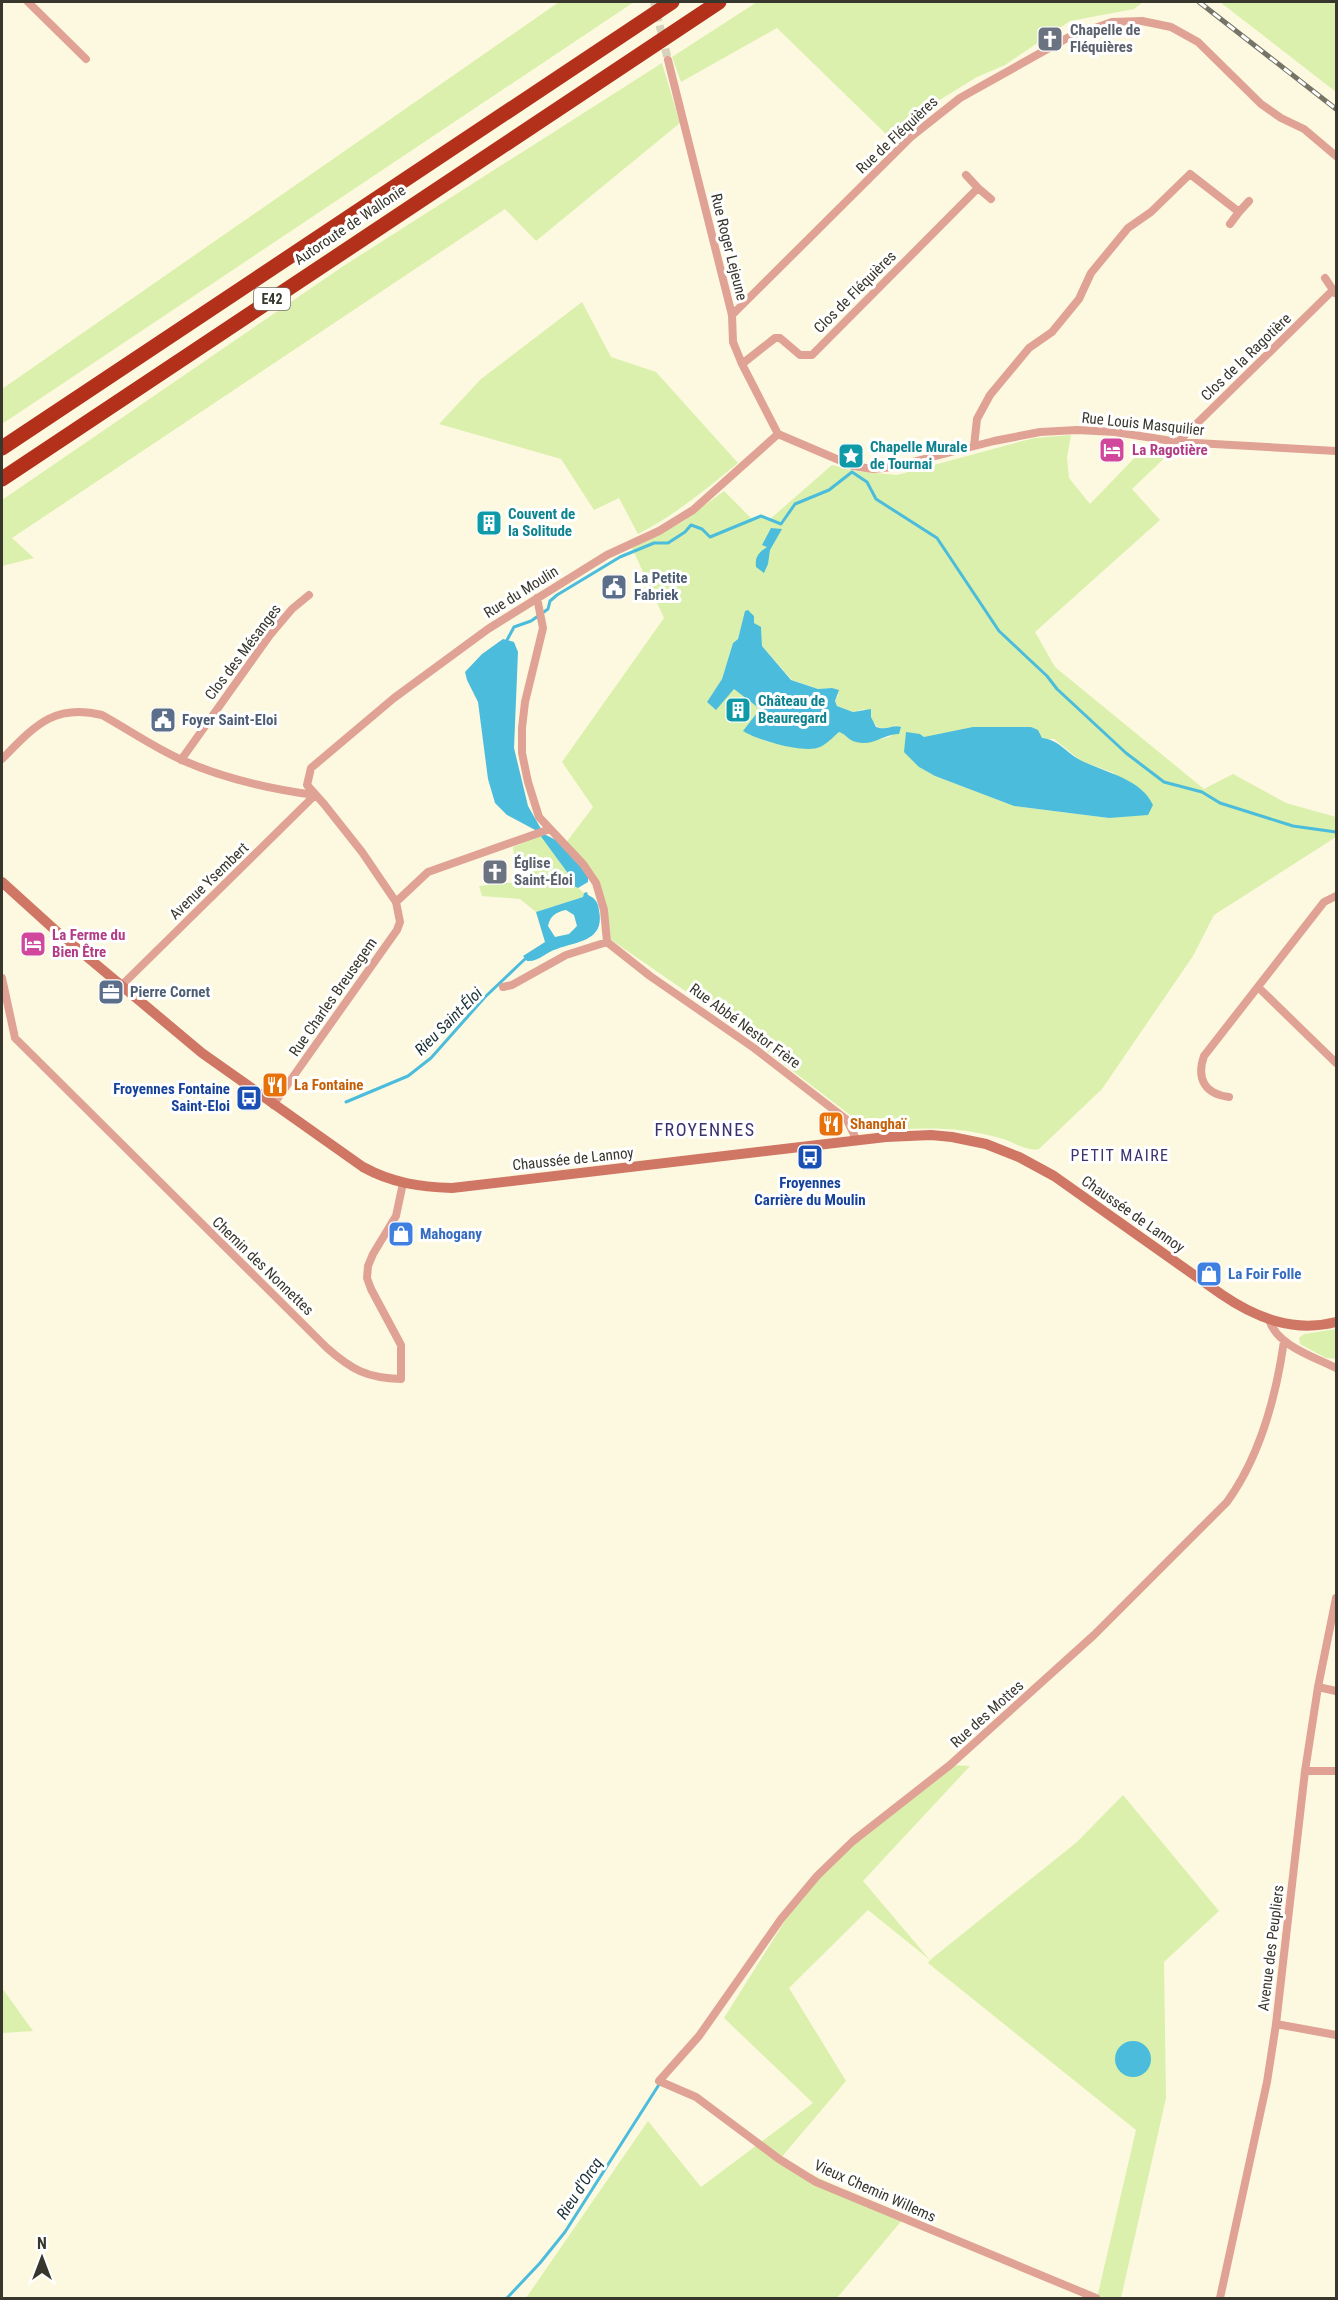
<svg xmlns="http://www.w3.org/2000/svg" width="1338" height="2300" viewBox="0 0 1338 2300" font-family="'Roboto Condensed',sans-serif">
  <rect width="100%" height="100%" fill="#fdf9e0"/>
  <!-- green -->
  <path fill="#daf0ac" fill-rule="evenodd" d="M559 2H634L2 424V389Z
    M757 2H1143L1134 9 1070 21 1005 65 977 77 938 101 931 95 889 137 777 28 681 82 672 57Z
    M1220 2H1336V92Z
    M662 63 680 123 536 241 505 209 12 538 34 558 2 566V500L345 265Z
    M582 302 611 357 656 372 738 463C705 490 675 515 638 534L619 498 594 510 561 459 439 424 481 379Z
    M1071 435 1067 458 1069 478 1090 504 1143 449 1175 448 1132 489 1160 520 1035 632 1055 667 1204 789 1233 774 1286 803 1336 817V837L1214 915 1193 956 1102 1089 1039 1149C1027 1152 1012 1141 1000 1138 954 1125 917 1128 871 1131L717 1013 610 939 599 890 565 844 593 807 562 762 664 618 632 548 682 522 724 491 753 520 761 516 769 520 832 465 855 471 897 475 1034 438ZM741 627H761L762 646 792 680 818 689 832 688 838 695 835 701 837 706 853 712 864 709C876 723 874 734 897 725 895 730 894 735 889 737 878 742 850 735 839 732L834 736 778 743 764 741 760 709 734 688 707 702 722 679 733 643 738 639ZM920 734 924 737 1054 739 1081 761 1114 773 1123 816 1109 818 1014 806 935 776 919 767Z
    M541 835 578 888 584 893 583 897 536 912 520 899 482 896 479 886 517 882V876L520 871 519 866 515 862 513 847Z
    M1336 1329V1359L1326 1358 1300 1344 1299 1338 1304 1334Z
    M950 1765 970 1766 863 1881 930 1960 1077 1842 1123 1795 1219 1911 1164 1962 1166 2098 1121 2298H1097L1136 2130 928 1963 930 1960 868 1910 789 1988 846 2081 780 2159 903 2219 837 2298H526L648 2121 701 2187 813 2103 724 2018 803 1892 840 1854Z
    M2 1988 33 2031 2 2033Z"/>
  <!-- water -->
  <path fill="#4bbcdc" fill-rule="evenodd" d="M771 528 782 529 770 550 768 564 764 573 756 567C755 557 758 553 767 547L762 545Z
    M748 610 754 616V623L761 627 762 646 791 680 818 689 832 688 839 690 835 701 837 706 853 712 871 709V717L876 727C888 731 892 724 901 727L899 734C885 733 873 747 856 742 849 741 846 734 839 732 833 737 827 744 820 747 805 754 757 740 743 731L760 709 734 689 716 710 707 702 722 679 733 643 738 639 745 611Z
    M503 639 514 642 518 652 514 748 528 806 544 834 556 840 588 875V882L578 888 574 886 567 872 537 831 507 815 495 803 488 779 478 702 467 680 465 672 482 654Z
    M973 727H1031L1038 730 1042 738C1060 740 1067 754 1082 761 1107 773 1141 779 1153 805L1148 815 1109 818 1014 806 935 776 919 767 904 752 906 732 920 734 924 737Z
    M587 892 588 895C595 898 598 902 599 910 605 941 579 941 557 949 546 952 539 962 527 961L523 956 545 942 536 912 583 897 584 893ZM566 910 574 915 577 926 569 934 555 937 548 926C550 916 556 912 566 910Z
    M1115 2059a18 18 0 1 1 36 0a18 18 0 1 1-36 0Z"/>
  <g fill="none" stroke-linecap="round" stroke-linejoin="round">
    <!-- stream -->
    <path stroke="#4bbcdc" stroke-width="3" d="M507 640 514 627 531 621 548 609 550 601 557 595 620 557 654 543H668L685 532 691 525 702 529 710 537 761 516 781 524 795 504 829 490 852 472 867 482 876 499 937 538 999 631 1047 676 1057 689 1126 753 1164 782 1202 792 1220 803 1293 826 1336 832
      M346 1102 408 1076 431 1058 485 997 525 959
      M507 2298 540 2263 565 2232 660 2083"/>
    <!-- street-tunnel -->
    <path stroke="#d6d2bc" stroke-width="8" stroke-dasharray="8 4" stroke-linecap="butt" d="M654 2 668 60"/>
    <!-- street -->
    <path stroke="#e0a295" stroke-width="8" d="M28 2 86 59
      M668 60 732 315 733 342 742 364 778 434
      M978 188 991 199
      M1230 224 1239 212
      M1325 278 1335 293
      M732 315 912 136 960 98 1069 37 1112 22 1142 21 1171 27 1198 42 1261 104 1281 118 1304 129 1336 156
      M742 364 775 338H780L800 355H812L978 188 966 175
      M778 434 853 466 873 469 893 467 994 441 1040 432 1077 430 1115 432 1178 442 1336 451
      M1178 442 1333 290
      M974 446 977 419 990 395 1029 348 1052 332 1079 299 1091 273 1128 228 1151 212 1190 174 1239 212 1249 201
      M537 598 543 628 525 702 522 728V753L528 782 539 817 583 864 596 883 604 910 607 942 650 976 754 1048 847 1120 857 1141
      M2 759C34 727 53 703 102 715 129 730 155 748 182 760 225 779 270 789 315 795
      M181 760 270 635 292 609 309 595
      M396 902 428 872 550 829
      M2 978 15 1038 327 1348C352 1370 367 1378 401 1379V1345L371 1289 367 1278 368 1266 373 1254 396 1216 403 1183
      M122 985 315 795
      M503 987 512 985 566 955 607 942
      M1258 987 1336 1063
      M1229 1097C1205 1094 1196 1079 1204 1056L1324 902 1336 896
      M273 1105 397 930 400 922 396 902 362 852 324 804 307 785 311 768 394 698 488 629 607 555 659 531 693 510 778 434
      M1269 1320C1278 1346 1312 1356 1336 1368
      M1318 1687 1336 1691
      M1305 1771H1336
      M1276 2024 1336 2035
      M1096 2298 816 2182 779 2159 696 2097 659 2081 699 2036 781 1919 817 1876 853 1841 950 1765 1094 1635 1227 1502C1261 1455 1276 1397 1284 1341
      M1220 2298 1267 2082 1276 2024 1305 1771 1318 1687 1336 1598"/>
    <!-- secondary -->
    <path stroke="#cf7664" stroke-width="10" d="M2 882 55 930 202 1053 363 1167C392 1183 420 1187 452 1188L886 1137 931 1135 952 1137 986 1144 1019 1157 1054 1176 1221 1294C1256 1318 1294 1333 1336 1322"/>
    <!-- highway -->
    <path stroke="#b3311b" stroke-width="15" d="M2 448 672 2
      M2 479 719 2"/>
    <!-- rail casing -->
    <g stroke="#767466" stroke-width="5">
      <path id="rail" d="M1199 2 1336 109"/>
    </g>
    <!-- rail -->
    <use href="#rail" stroke="#fff" stroke-width="3" stroke-dasharray="9" stroke-linecap="butt"/>
  </g>
  <!-- icons -->
  <defs>
    <g id="church-square" transform="scale(1.35)"><rect x="-9" y="-9" width="18" height="18" rx="4" fill="#6b7280" stroke="#fff"/><path d="M-1.2-6h2.4v3.5h3.3v2.4h-3.3V6h-2.4V-.1h-3.3v-2.4h3.3Z" fill="#fff"/></g>
    <g id="hotel-square" transform="scale(1.35)"><rect x="-9" y="-9" width="18" height="18" rx="4" fill="#d1479c" stroke="#fff"/><path d="M-6-4.5h1.5V1H6V5H4.5V3h-9V5H-6ZM-4 0a1.8 1.8 0 1 1 3.6 0ZM.5 0V-2.5h3Q6-2.5 6 0Z" fill="#fff"/></g>
    <g id="sight-square" transform="scale(1.35)"><rect x="-9" y="-9" width="18" height="18" rx="4" fill="#0f9aa8" stroke="#fff"/><path d="M0-6L1.8-2.2L6-1.7L2.9 1.2L3.7 5.4L0 3.3L-3.7 5.4L-2.9 1.2L-6-1.7L-1.8-2.2Z" fill="#fff"/></g>
    <g id="building-square" transform="scale(1.35)"><rect x="-9" y="-9" width="18" height="18" rx="4" fill="#0f9aa8" stroke="#fff"/><path d="M-4-6H4V6H1V3H-1V6H-4ZM-2.5-4.3h1.7v1.8h-1.7ZM.8-4.3h1.7v1.8H.8ZM-2.5-1h1.7V.8h-1.7ZM.8-1h1.7V.8H.8Z" fill="#fff"/></g>
    <g id="civic-square" transform="scale(1.35)"><rect x="-9" y="-9" width="18" height="18" rx="4" fill="#5c6f8a" stroke="#fff"/><path d="M-.6-6.5H3V-4.5H.6V-3L4-1V1h2V6H-6V1h2V-1L-.6-3ZM-1.2 2.5V6h2.4V2.5Z" fill="#fff"/></g>
    <g id="office-square" transform="scale(1.35)"><rect x="-9" y="-9" width="18" height="18" rx="4" fill="#5c6f8a" stroke="#fff"/><path d="M-6-3h4V-5.5h4V-3h4V5H-6ZM-1-4.5V-3h2v-1.5ZM-6 0V1H6V0Z" fill="#fff"/></g>
    <g id="restaurant-square" transform="scale(1.35)"><rect x="-9" y="-9" width="18" height="18" rx="4" fill="#e8710a" stroke="#fff"/><path d="M-5-6h1v4h1v-4h1v4h1v-4h1v5L-1.5 .5V6h-2V.5L-5-1ZM5-6V6H3V1.5H1.5Q1.5-4 5-6Z" fill="#fff"/></g>
    <g id="bus-square" transform="scale(1.35)"><rect x="-9" y="-9" width="18" height="18" rx="4" fill="#1a4fb4" stroke="#fff"/><path d="M-5-6H5V4H4V6H2V4H-2V6H-4V4H-5ZM-3.5-4V0h7V-4ZM-3.5 1.2v1.5H-2V1.2ZM2 1.2v1.5H3.5V1.2Z" fill="#fff"/></g>
    <g id="shop-square" transform="scale(1.35)"><rect x="-9" y="-9" width="18" height="18" rx="4" fill="#3f7fe0" stroke="#fff"/><path d="M-5-2.5h2.3a2.7 3.5 0 0 1 5.4 0H5L5.5 6h-11ZM-1.5-2.5h3a1.5 2.3 0 0 0-3 0Z" fill="#fff"/></g>
  </defs>
  <g fill-rule="evenodd">
    <use href="#church-square" x="1050" y="39"/>
    <use href="#hotel-square" x="1112" y="450"/>
    <use href="#sight-square" x="851" y="456"/>
    <use href="#building-square" x="489" y="523"/>
    <use href="#civic-square" x="614" y="587"/>
    <use href="#building-square" x="738" y="710"/>
    <use href="#civic-square" x="163" y="720"/>
    <use href="#church-square" x="495" y="872"/>
    <use href="#hotel-square" x="33" y="944"/>
    <use href="#office-square" x="111" y="992"/>
    <use href="#restaurant-square" x="275" y="1085"/>
    <use href="#bus-square" x="249" y="1098"/>
    <use href="#restaurant-square" x="831" y="1124"/>
    <use href="#bus-square" x="810" y="1157"/>
    <use href="#shop-square" x="401" y="1234"/>
    <use href="#shop-square" x="1209" y="1274"/>
  </g>
  <g text-anchor="middle" stroke-width="6" stroke-linejoin="round" paint-order="stroke">
    <!-- shield labels -->
    <rect fill="#fff" stroke="#74736c" stroke-width="1.5" x="254" y="288" width="36" height="22" rx="4.5"/>
    <g font-size="14" font-weight="bold" fill="#38372d">
      <text x="272" y="304">E42</text>
    </g>
    <!-- worship labels -->
    <g font-size="15" font-weight="bold" fill="#5b616d" stroke="#fff" text-anchor="start">
      <text x="1070" y="35">Chapelle de<tspan x="1070" dy="17">Fléquières</tspan></text>
      <text x="514" y="868">Église<tspan x="514" dy="17">Saint-Éloi</tspan></text>
    </g>
    <!-- street labels -->
    <g font-size="15" fill="#38372d" stroke="#fff">
      <text transform="translate(897 135) rotate(-43)" y="5">Rue de Fléquières</text>
      <text transform="translate(350 225) rotate(-34)" y="5">Autoroute de Wallonie</text>
      <text transform="translate(729 247) rotate(76)" y="5">Rue Roger Lejeune</text>
      <text transform="translate(855 292) rotate(-45)" y="5">Clos de Fléquières</text>
      <text transform="translate(1246 357) rotate(-44)" y="5">Clos de la Ragotière</text>
      <text transform="translate(1143 424) rotate(6)" y="5">Rue Louis Masquilier</text>
      <text transform="translate(521 592) rotate(-32)" y="5">Rue du Moulin</text>
      <text transform="translate(243 652) rotate(-53)" y="5">Clos des Mésanges</text>
      <text transform="translate(209 881) rotate(-44)" y="5">Avenue Ysembert</text>
      <text transform="translate(333 997) rotate(-55)" y="5">Rue Charles Breusegem</text>
      <text transform="translate(745 1026) rotate(36)" y="5">Rue Abbé Nestor Frère</text>
      <text transform="translate(573 1159) rotate(-6)" y="5">Chaussée de Lannoy</text>
      <text transform="translate(1133 1214) rotate(35)" y="5">Chaussée de Lannoy</text>
      <text transform="translate(263 1266) rotate(44)" y="5">Chemin des Nonnettes</text>
      <text transform="translate(987 1714) rotate(-42)" y="5">Rue des Mottes</text>
      <text transform="translate(1271 1948) rotate(-83)" y="5">Avenue des Peupliers</text>
      <text transform="translate(875 2191) rotate(24)" y="5">Vieux Chemin Willems</text>
    </g>
    <!-- culture labels -->
    <g font-size="15" font-weight="bold" fill="#0d838f" stroke="#fff" text-anchor="start">
      <text x="870" y="452">Chapelle Murale<tspan x="870" dy="17">de Tournai</tspan></text>
      <text x="508" y="519">Couvent de<tspan x="508" dy="17">la Solitude</tspan></text>
      <text x="758" y="706">Château de<tspan x="758" dy="17">Beauregard</tspan></text>
    </g>
    <!-- hotel labels -->
    <g font-size="15" font-weight="bold" fill="#b23c85" stroke="#fff" text-anchor="start">
      <text x="1132" y="455">La Ragotière</text>
      <text x="52" y="940">La Ferme du<tspan x="52" dy="17">Bien Être</tspan></text>
    </g>
    <!-- service labels -->
    <g font-size="15" font-weight="bold" fill="#4e5e75" stroke="#fff" text-anchor="start">
      <text x="634" y="583">La Petite<tspan x="634" dy="17">Fabriek</tspan></text>
      <text x="182" y="725">Foyer Saint-Eloi</text>
      <text x="130" y="997">Pierre Cornet</text>
    </g>
    <!-- food labels -->
    <g font-size="15" font-weight="bold" fill="#c56008" stroke="#fff" text-anchor="start">
      <text x="294" y="1090">La Fontaine</text>
      <text x="850" y="1129">Shanghaï</text>
    </g>
    <!-- transit labels -->
    <g font-size="15" font-weight="bold" fill="#164399" stroke="#fff" text-anchor="end">
      <text x="230" y="1094">Froyennes Fontaine<tspan x="230" dy="17">Saint-Eloi</tspan></text>
      <text x="810" y="1188" text-anchor="middle">Froyennes<tspan x="810" dy="17">Carrière du Moulin</tspan></text>
    </g>
    <!-- shop labels -->
    <g font-size="15" font-weight="bold" fill="#366cbe" stroke="#fff" text-anchor="start">
      <text x="420" y="1239">Mahogany</text>
      <text x="1228" y="1279">La Foir Folle</text>
    </g>
    <!-- water labels -->
    <g font-size="16" font-style="italic" fill="#1b2f35" stroke="#fff">
      <text transform="translate(448 1021) rotate(-45)" y="6">Rieu Saint-Éloi</text>
      <text transform="translate(579 2188) rotate(-57)" y="6">Rieu d'Orcq</text>
    </g>
    <!-- neighbourhood labels -->
    <g font-size="16" letter-spacing="1.5" fill="#3b326e" stroke="#fff">
      <text x="1120" y="1161">PETIT MAIRE</text>
    </g>
    <!-- quarter labels -->
    <g font-size="18" letter-spacing="1.5" fill="#3b326e" stroke="#fff">
      <text x="705" y="1136">FROYENNES</text>
    </g>
  </g>
  <!-- border -->
  <rect width="1338" height="2300" fill="none" stroke="#38372d" stroke-width="6"/>
  <!-- north arrow -->
  <g transform="translate(42 2258)" stroke="#ffffff" stroke-width="4.5" paint-order="stroke">
  <path d="M0-4.5L10 22L0 15L-10 22Z" fill="#38372d"/>
  <text y="-9" font-size="16" font-weight="bold" text-anchor="middle" fill="#38372d">N</text>
  </g>
</svg>
